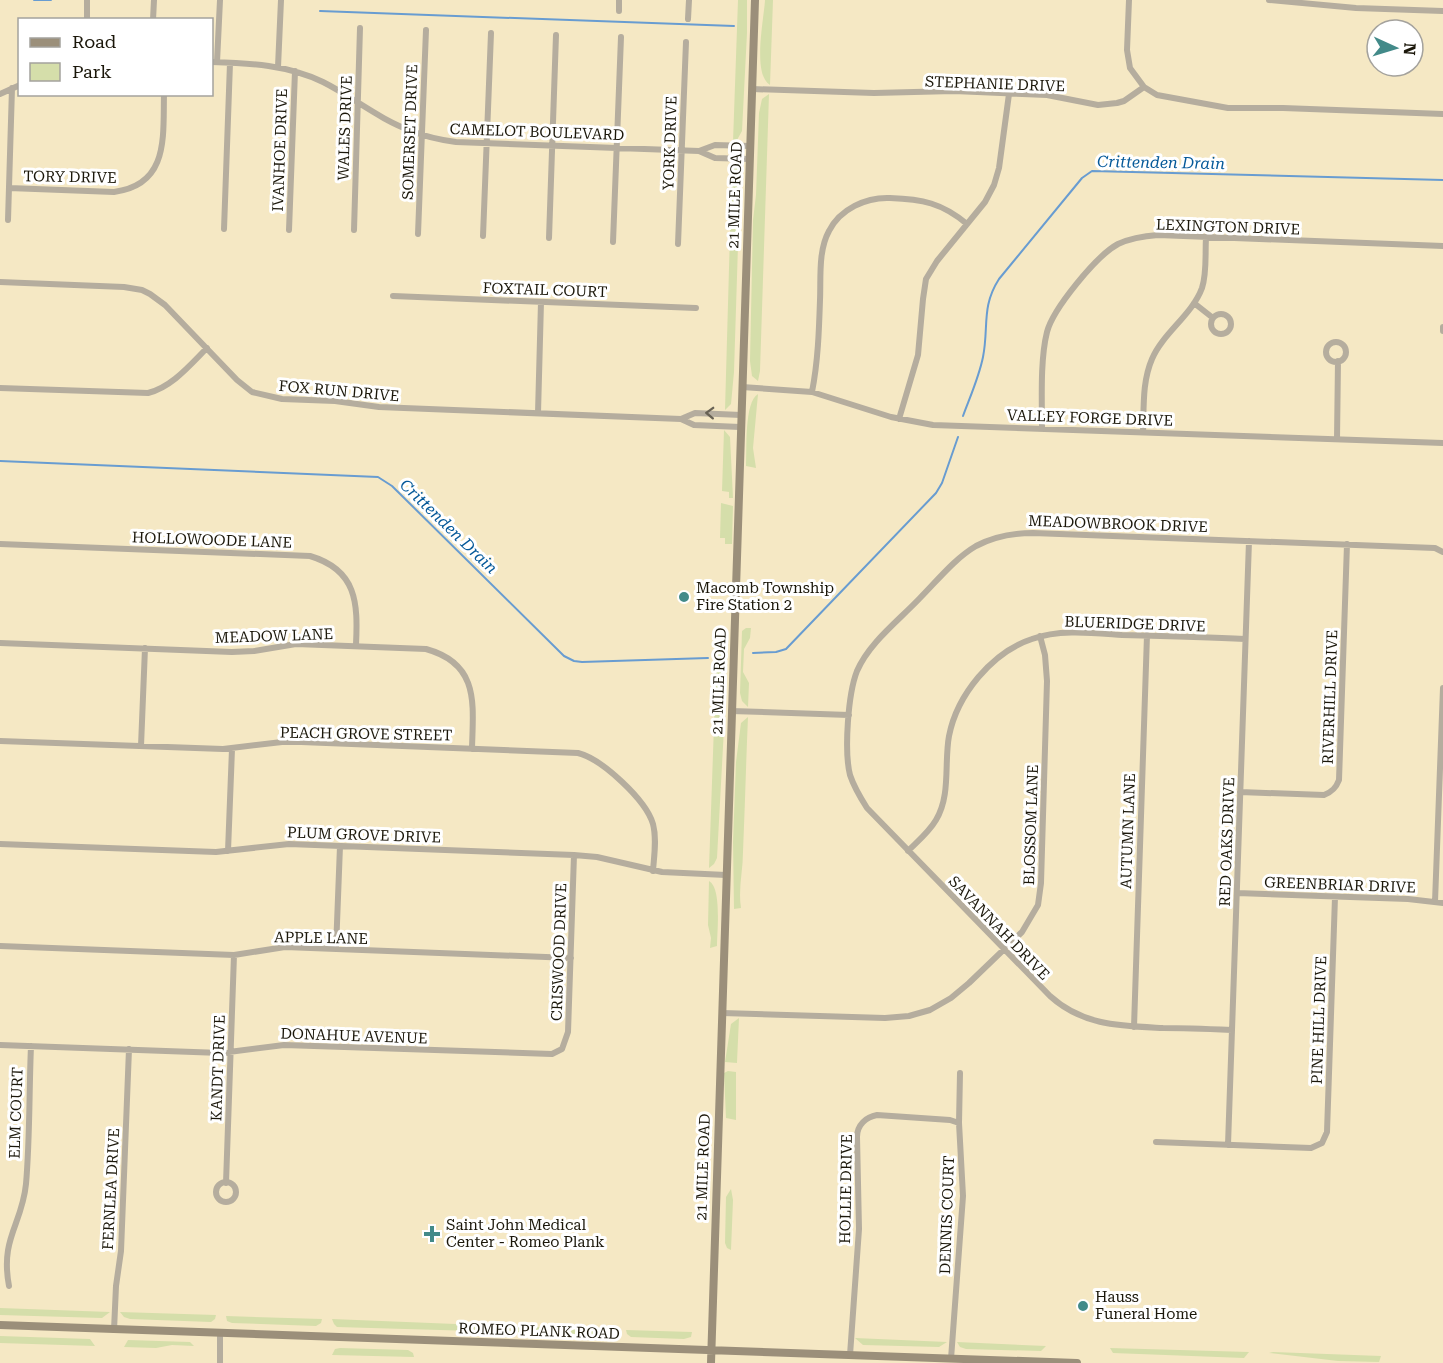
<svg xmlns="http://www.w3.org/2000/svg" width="1443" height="1363" viewBox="0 0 1443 1363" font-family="'Roboto Serif',serif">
  <rect width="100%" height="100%" fill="#f5e8c4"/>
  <!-- green -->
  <path fill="#d5deaa" d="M738 0H747V33L742 131 737 140 733 142Z
    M765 0H773L770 85C752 74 764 19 765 0Z
    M769 94 760 371 758 381 752 376 750 361 753 220 756 195 759 113 762 99Z
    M732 162 739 168 740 182 734 372 731 404 725 410Z
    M758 394 753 448 756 468 746 466C747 450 744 402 758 394Z
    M724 430 730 437 733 498H729V492L722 491Z
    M721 503 733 506 732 544H725V538H720Z
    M746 628H751L750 638 744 649 743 672 749 683 748 707 742 701 740 693 742 631Z
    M717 639 723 641 725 648 724 728 717 858 714 864 709 868Z
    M748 717C746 762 745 807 743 852 743 871 738 889 741 908L734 909 733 842 736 762 741 723Z
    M709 881C722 888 717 932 717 946L710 948 711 938 708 925Z
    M739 1018 737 1062V1063L725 1062 731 1024Z
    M728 1071 736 1072V1120L726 1118 724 1073Z
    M731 1189 733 1200 731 1250 727 1248 725 1243 726 1197Z
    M0 1308 110 1312 102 1318 0 1315Z
    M120 1312 216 1315 215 1319 211 1322 130 1319 124 1317Z
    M226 1316 322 1319 321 1323 316 1326 232 1323 227 1321Z
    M332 1319 480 1325 479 1329 474 1331 337 1327 334 1324Z
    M490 1325 616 1330 613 1335 609 1336 497 1332 492 1331Z
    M626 1330 692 1332 691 1337 684 1339 631 1337 627 1334Z
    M0 1336 90 1339 95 1346 0 1343Z
    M855 1338 947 1342 939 1347 863 1345Z
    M128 1340 190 1342 194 1346 172 1345 156 1348 124 1347Z
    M957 1342 1046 1346 1041 1351 966 1349 960 1347Z
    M340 1348 408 1350 413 1353 414 1357 332 1355 335 1349Z
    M1110 1348 1249 1352 1244 1358 1113 1353Z
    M1273 1352 1381 1356 1379 1362 1338 1361 1269 1353Z"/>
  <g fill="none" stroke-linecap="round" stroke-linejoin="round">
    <!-- stream -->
    <path stroke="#689cd1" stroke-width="2" d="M34 0H51
      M320 11 734 26
      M963 416C970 397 979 377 983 357 989 327 981 307 999 279L1082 178 1092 171 1443 180
      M0 461 378 477 392 486 564 656 574 661 582 662 708 658
      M753 653 776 652 786 649 936 493 942 483 958 437"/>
    <!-- street -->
    <path stroke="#b5ad9e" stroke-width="6" d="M1129 0 1127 50 1130 68 1144 87 1157 95 1228 108H1283L1443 114
      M1269 0 1356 8 1443 11
      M619 11V0
      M688 19 689 0
      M87 20V0
      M153 20 154 0
      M212 62C250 63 288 65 323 82 353 97 380 120 412 131 426 137 441 140 456 142L699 151 715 158 749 159
      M217 62 220 0
      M278 67 281 0
      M752 89 874 93 954 91 1047 95 1098 105 1117 103 1124 101 1144 87
      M0 94 20 85
      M699 151 715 145 750 146
      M9 188 114 192C169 185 163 137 164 94
      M8 220 12 88
      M224 229 230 63
      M289 230 295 71
      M354 230 360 28
      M418 234 426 30
      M483 236 491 33
      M549 238 556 35
      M613 242 621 37
      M678 244 686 42
      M0 282 124 287 142 290 150 294 165 305 237 380 252 392 282 399 335 401 379 407 681 419 694 425 740 427
      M393 296 696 308
      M1194 303 1213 318
      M1211 324a10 10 0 1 1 20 0a10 10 0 1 1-20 0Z
      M1443 327V331
      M1326 352a10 10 0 1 1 20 0a10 10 0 1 1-20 0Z
      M742 387 812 392 891 417 933 425 1443 443
      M0 388 148 393C172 387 190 365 207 348
      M812 392C818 361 819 331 820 300 821 278 818 251 829 231 840 209 866 197 890 198 922 199 942 203 967 224
      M538 413 541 302
      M681 419 695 413 741 415
      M899 419 918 355 923 299 926 279 937 261 985 202 994 185 999 168 1009 94
      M1042 429C1042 400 1040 360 1047 332 1053 309 1096 256 1118 244 1131 238 1144 236 1158 235L1443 246
      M1143 432C1144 408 1142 382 1152 359 1163 333 1192 315 1202 288 1207 273 1205 254 1206 238
      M1337 439 1338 361
      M0 544 310 556C357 570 358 603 356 645
      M0 643 232 652 254 651 296 644 426 649C480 664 473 704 472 749
      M731 711 849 715
      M0 741 223 749 282 742H301L578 753C602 759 646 800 653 824 657 839 654 856 653 871
      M141 746 145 648
      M1240 792 1324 795C1332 792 1336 788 1339 780L1347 544
      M0 844 216 852 289 844 574 855 597 857 662 872 726 875
      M228 851 232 749
      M908 851C918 841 929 832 936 820 951 795 944 763 949 736 957 695 992 652 1032 639 1060 629 1093 633 1122 635 1163 636 1204 637 1245 639
      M1237 893 1408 899 1443 903
      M1435 902 1443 688
      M0 946 234 955 285 947 571 958
      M336 949 340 846
      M722 1013 885 1018 909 1016 930 1010 951 998 969 983 1022 932 1038 905 1041 883 1047 681 1045 655 1040 636
      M1134 1027 1147 635
      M1232 1030C1209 1029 1186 1028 1163 1028 1121 1026 1083 1026 1050 996L867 808C860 797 854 787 850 775 844 751 848 694 857 671 869 643 898 621 919 599 937 581 954 559 976 546 993 537 1013 533 1033 533L1435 548 1443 552
      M0 1045 221 1053 284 1045 552 1054 562 1049 568 1032 574 855
      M1156 1142 1311 1148 1322 1143 1327 1132 1335 897
      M1228 1145 1249 541
      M216 1192a10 10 0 1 1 20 0a10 10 0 1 1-20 0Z
      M226 1183 234 955
      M9 1286C0 1238 22 1225 26 1184 30 1138 29 1092 31 1046
      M114 1330 116 1286 121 1251 129 1049
      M220 1333V1363
      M850 1355 859 1229 857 1137C857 1125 866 1117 877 1115L950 1120 959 1123
      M951 1359 963 1196 959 1123 960 1073"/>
    <!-- secondary -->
    <path stroke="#9b8f7a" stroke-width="8" d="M0 1325 1077 1363
      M711 1363 755 0"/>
  </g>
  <!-- one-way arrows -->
  <defs><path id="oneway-chevron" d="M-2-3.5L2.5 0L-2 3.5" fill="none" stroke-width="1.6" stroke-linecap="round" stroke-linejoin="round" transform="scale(1.5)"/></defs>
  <use stroke="#686254" href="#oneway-chevron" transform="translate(710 413) rotate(-178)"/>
  <!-- markers -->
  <g fill="#428a89" stroke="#fff" stroke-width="2">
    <circle cx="684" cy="597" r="6"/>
    <path d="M429 1225h6v6h6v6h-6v6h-6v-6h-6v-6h6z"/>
    <circle cx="1083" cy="1306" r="6"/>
  </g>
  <g text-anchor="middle" stroke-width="6" stroke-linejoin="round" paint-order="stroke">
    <!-- street labels -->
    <g font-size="15" fill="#1b170a" stroke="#fff">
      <text transform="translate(995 84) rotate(2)" y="5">STEPHANIE DRIVE</text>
      <text transform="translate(345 128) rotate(-88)" y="5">WALES DRIVE</text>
      <text transform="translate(410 132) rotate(-88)" y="5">SOMERSET DRIVE</text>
      <text transform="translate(537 132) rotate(2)" y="5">CAMELOT BOULEVARD</text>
      <text transform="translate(670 143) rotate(-88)" y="5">YORK DRIVE</text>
      <text transform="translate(280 150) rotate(-88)" y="5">IVANHOE DRIVE</text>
      <text transform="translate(70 177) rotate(1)" y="5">TORY DRIVE</text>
      <text transform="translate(735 195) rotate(-88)" y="5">21 MILE ROAD</text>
      <text transform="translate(1228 227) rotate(2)" y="5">LEXINGTON DRIVE</text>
      <text transform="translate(545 290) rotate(2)" y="5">FOXTAIL COURT</text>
      <text transform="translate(339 391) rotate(5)" y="5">FOX RUN DRIVE</text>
      <text transform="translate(1090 418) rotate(2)" y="5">VALLEY FORGE DRIVE</text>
      <text transform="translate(1118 524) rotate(2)" y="5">MEADOWBROOK DRIVE</text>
      <text transform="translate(212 540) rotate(2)" y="5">HOLLOWOODE LANE</text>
      <text transform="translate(1135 624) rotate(2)" y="5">BLUERIDGE DRIVE</text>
      <text transform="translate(274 636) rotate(-2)" y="5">MEADOW LANE</text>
      <text transform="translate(719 681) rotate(-88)" y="5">21 MILE ROAD</text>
      <text transform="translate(1330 697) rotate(-88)" y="5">RIVERHILL DRIVE</text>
      <text transform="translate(366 734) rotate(1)" y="5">PEACH GROVE STREET</text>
      <text transform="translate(1031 825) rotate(-88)" y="5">BLOSSOM LANE</text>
      <text transform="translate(1128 831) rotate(-88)" y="5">AUTUMN LANE</text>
      <text transform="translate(364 835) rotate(2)" y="5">PLUM GROVE DRIVE</text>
      <text transform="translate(1227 842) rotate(-88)" y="5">RED OAKS DRIVE</text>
      <text transform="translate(1340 885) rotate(2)" y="5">GREENBRIAR DRIVE</text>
      <text transform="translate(999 928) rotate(46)" y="5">SAVANNAH DRIVE</text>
      <text transform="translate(321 938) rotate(1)" y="5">APPLE LANE</text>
      <text transform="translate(559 952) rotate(-88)" y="5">CRISWOOD DRIVE</text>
      <text transform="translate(1319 1020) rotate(-88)" y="5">PINE HILL DRIVE</text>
      <text transform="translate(354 1036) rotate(2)" y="5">DONAHUE AVENUE</text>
      <text transform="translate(218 1068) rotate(-88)" y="5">KANDT DRIVE</text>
      <text transform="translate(16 1113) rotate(-88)" y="5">ELM COURT</text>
      <text transform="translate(703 1167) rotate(-88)" y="5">21 MILE ROAD</text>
      <text transform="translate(111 1189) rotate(-87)" y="5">FERNLEA DRIVE</text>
      <text transform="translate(846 1189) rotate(-89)" y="5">HOLLIE DRIVE</text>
      <text transform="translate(947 1215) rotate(-88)" y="5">DENNIS COURT</text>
      <text transform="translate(539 1331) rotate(2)" y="5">ROMEO PLANK ROAD</text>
    </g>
    <!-- poi labels -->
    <g font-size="15" fill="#1b170a" stroke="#fff" text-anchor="start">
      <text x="696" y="593">Macomb Township<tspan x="696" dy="17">Fire Station 2</tspan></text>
      <text x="446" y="1230">Saint John Medical<tspan x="446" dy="17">Center - Romeo Plank</tspan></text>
      <text x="1095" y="1302">Hauss<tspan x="1095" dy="17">Funeral Home</tspan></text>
    </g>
    <!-- water labels -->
    <g font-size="16" font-style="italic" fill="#055999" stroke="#fff">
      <text transform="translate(1161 162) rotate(1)" y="6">Crittenden Drain</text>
      <text transform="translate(449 526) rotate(44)" y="6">Crittenden Drain</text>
    </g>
  </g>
  <!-- legend -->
  <rect x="18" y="18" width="195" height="78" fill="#ffffff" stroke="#a4a29d" stroke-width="1.5"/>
  <rect x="30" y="38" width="30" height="9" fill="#9b8f7a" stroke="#a4a29d" stroke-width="1.5"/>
  <text x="72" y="48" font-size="18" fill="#1b170a">Road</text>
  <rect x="30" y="63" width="30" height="18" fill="#d5deaa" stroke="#a4a29d" stroke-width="1.5"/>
  <text x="72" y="78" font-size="18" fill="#1b170a">Park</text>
  <!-- north arrow -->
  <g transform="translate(1395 48) rotate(94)"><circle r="28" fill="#ffffff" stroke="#a4a29d" stroke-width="1.5"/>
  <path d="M0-4.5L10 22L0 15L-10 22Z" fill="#428a89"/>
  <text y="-9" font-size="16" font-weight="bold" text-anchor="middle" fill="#1b170a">N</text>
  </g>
</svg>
